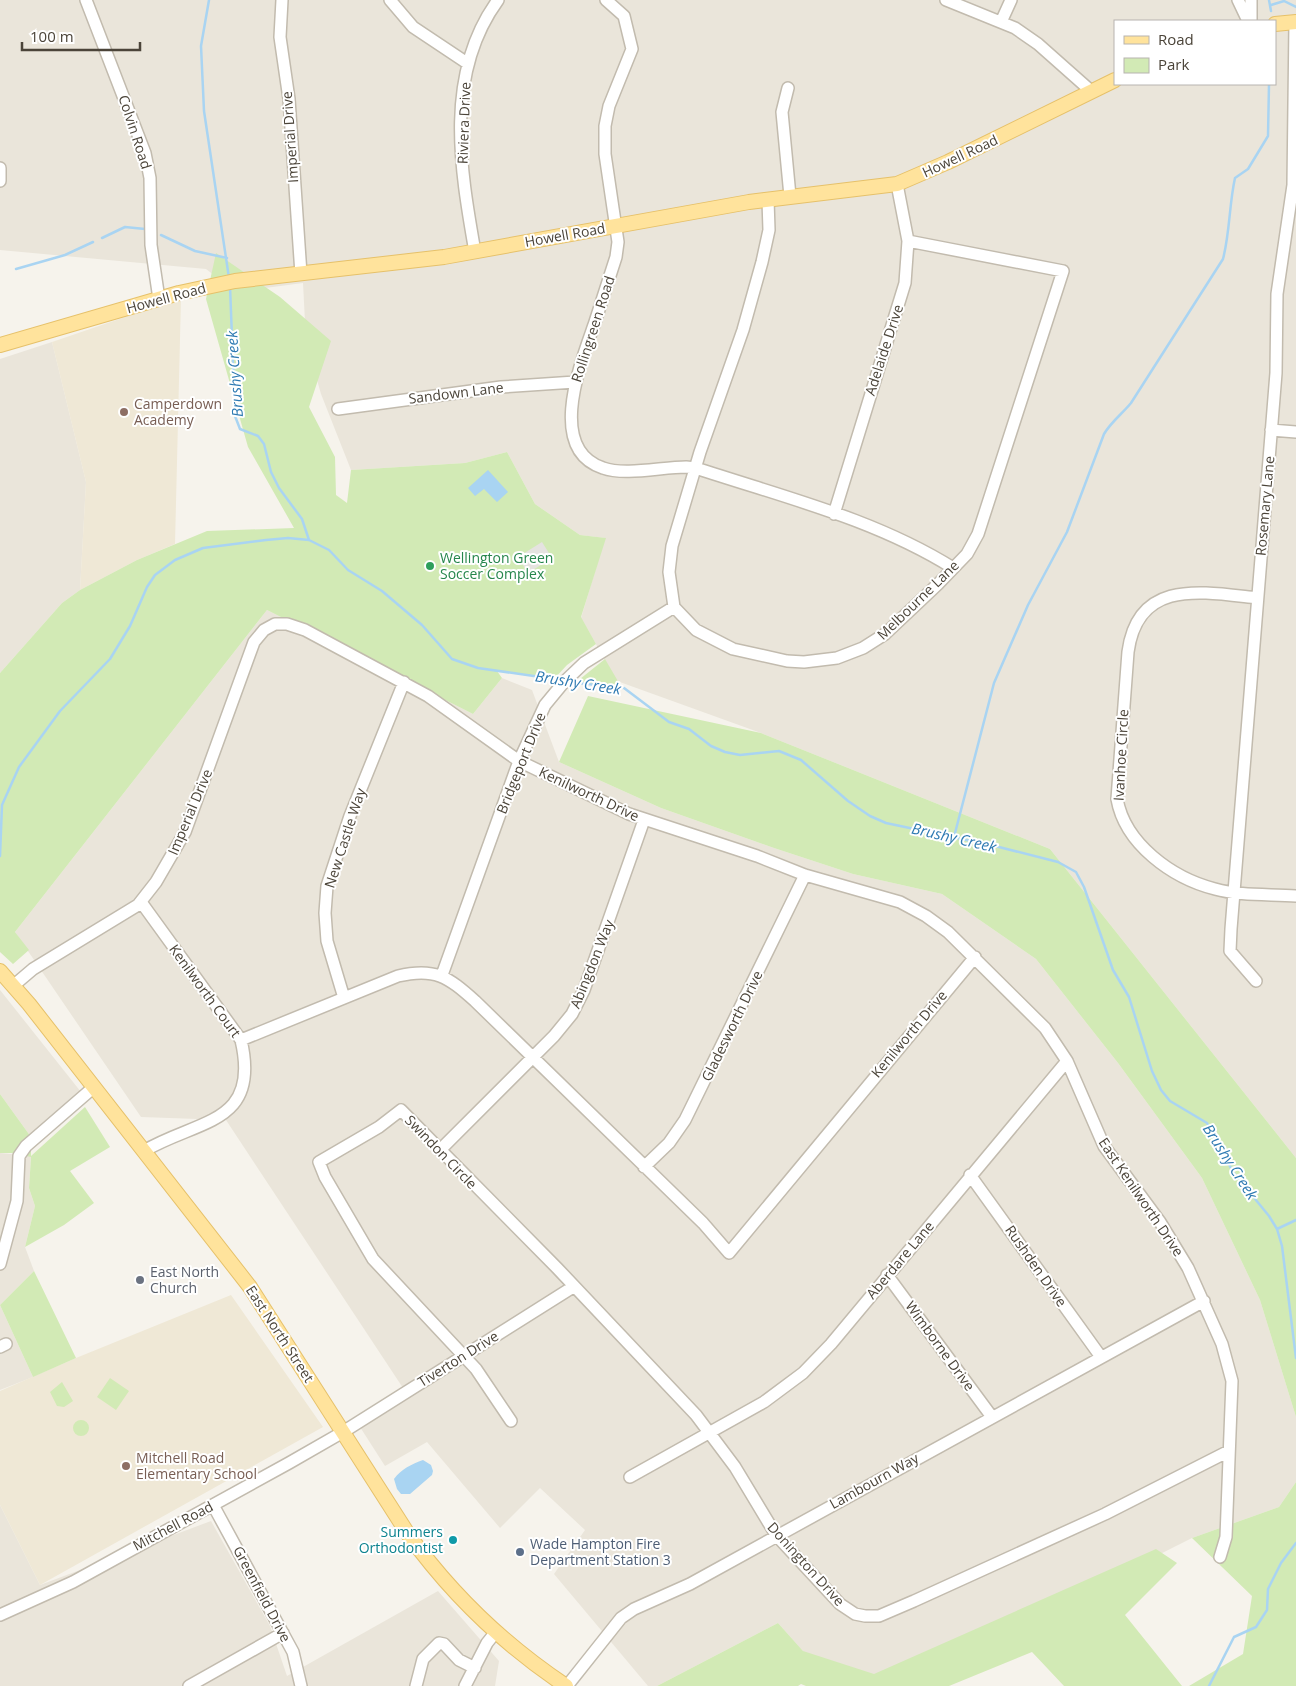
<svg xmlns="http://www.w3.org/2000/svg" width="1296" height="1686" viewBox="0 0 1296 1686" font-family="'Open Sans',sans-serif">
  <rect width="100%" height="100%" fill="#f6f3ec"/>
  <!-- residential -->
  <path fill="#eae5da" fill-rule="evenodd" d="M0 0H1296V1158L1050 849 761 733 617 681 581 618 605 538 580 535 535 504 507 452 465 463 351 470 321 394 306 341 303 283 236 292 206 269 0 250ZM1115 21H1275V84H1115Z
    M52 342 86 482 80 590 62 603 0 673V359Z
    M267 610 473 714 502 678 532 690 559 762 661 808 774 848 853 874 942 894 1036 959 1118 1063 1202 1178 1260 1300 1296 1417V1482L1279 1507 1192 1538 1055 1607 890 1681 834 1686 778 1623 657 1686H648L554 1574 585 1530 540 1488 500 1528 427 1442 385 1466 360 1427 405 1391 226 1120 141 1117 15 932Z
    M0 990 81 1092 31 1137 0 1094Z
    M0 1153 31 1156 29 1188 35 1206 25 1247 34 1271 0 1305 33 1377 0 1390Z
    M0 1505 40 1585 211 1521 270 1626 287 1676 438 1591 499 1661 495 1686H0Z"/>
  <!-- education -->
  <path fill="#efe8d6" d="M181 298 175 544 137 560 80 590 86 482 52 342Z
    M231 1295 323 1427 40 1585 0 1505V1391L76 1358Z"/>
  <!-- green -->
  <path fill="#d2eab5" d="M216 253 280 297 331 341 309 407 335 457 336 495 347 503 351 470 465 463 507 452 535 504 580 535 606 538 581 617 596 644 567 665 554 679 497 671 502 678 473 714 267 610 15 932 29 950 13 964 0 952V673L62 603 80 590 137 560 207 531 294 528 248 447 206 299Z
    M605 659 622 688 575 683Z
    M588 696 761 733 1050 849 1296 1158V1417L1260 1300 1202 1178 1118 1063 1036 959 942 894 853 874 774 848 661 808 559 762Z
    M0 1094 31 1137V1156L85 1107 110 1147 70 1171 94 1203 64 1225 25 1247 35 1206 29 1188 31 1157 13 1153H0Z
    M34 1271 76 1358 33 1377 0 1305Z
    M110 1378 129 1391 116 1410 97 1397Z
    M62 1382 73 1401 64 1407 57 1406 50 1392Z
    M73 1428a8 8 0 1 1 16 0a8 8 0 1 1-16 0Z
    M1296 1482V1686H1189L1243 1654 1252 1596 1192 1538 1279 1507Z
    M1156 1549 1177 1563 1125 1615 1182 1686H1064L1032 1652 949 1686H806L801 1684 798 1686H657L778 1623 803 1651 874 1674Z"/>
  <!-- parking -->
  <path fill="#e5e3e0" d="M542 542 552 558 528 573 518 557Z"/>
  <!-- water -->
  <path fill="#a9d4f2" d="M488 470 508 492 497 502 484 489 475 496 468 488Z
    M423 1460 431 1465 433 1471 432 1475 410 1494H401L397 1489 394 1479C401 1469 412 1464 423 1460Z"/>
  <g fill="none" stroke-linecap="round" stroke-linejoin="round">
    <!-- stream -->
    <path stroke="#a9d4f2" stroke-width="2.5" d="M209 0 201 46 204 111 229 278
      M1269 0 1271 11
      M1271 5 1284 1 1296 7
      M161 235 195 251 227 258
      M102 238 125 227 145 229
      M16 269 65 255 93 242
      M230 286 235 416 240 429 258 436 264 444 271 472 279 488 302 519 309 540
      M569 682 624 688 669 722 689 729 711 746 725 752 740 755 779 751 801 760 848 801 870 816 886 823 995 846 1058 862 1076 872 1084 887 1113 970 1129 997 1152 1071 1161 1090 1170 1101 1207 1123 1233 1172 1269 1216 1277 1229 1282 1246 1296 1358
      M954 837 994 683 1028 605 1067 532 1104 434C1111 422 1122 414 1131 403L1223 259C1230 232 1229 205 1235 178L1248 169 1268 136 1269 84
      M0 856 2 805 19 767 60 711 110 659 130 626 147 587 155 575 175 560 203 548 266 540 288 538 309 540 329 550 348 570 382 591 422 625 452 659 478 668 561 680
      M1277 1229 1296 1220
      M1209 1686 1234 1637 1256 1627 1267 1610 1268 1589 1281 1563 1296 1543"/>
    <!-- minor casing -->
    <g stroke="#c2bbae" stroke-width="14">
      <path id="minor" d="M86 0 145 153 150 178 151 245 159 299
        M282 0 280 37 289 99 301 274
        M390 0 413 27 467 63
        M606 0 624 16 632 49 609 106 605 126V154L618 242 616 257C609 278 602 300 595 322 582 360 545 449 603 468 625 476 662 467 686 467L696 468C783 497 875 519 953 568
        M946 0 1015 28 1038 44 1091 91
        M1238 0 1248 21
        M1251 0V21
        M1001 22 1011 0
        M788 88 782 112 790 196
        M0 168V181
        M768 200 769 230 762 262 743 330 700 452 672 546 669 572 674 607 696 630 733 649 787 661 804 662 837 658 863 648 885 634 938 584 967 554 978 534 1063 271 908 241
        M475 252C460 167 444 74 498 0
        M338 409 501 387 575 382
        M1271 430 1296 432
        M834 514 905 283 908 241 897 184
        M1257 598C1203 592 1138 578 1128 652L1117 799C1125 844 1172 878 1215 889 1240 896 1270 894 1296 896
        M141 902 241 1040C261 1125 198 1119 144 1151
        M442 975 519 761 545 705 564 682 584 663 674 607
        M1256 981 1230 951 1231 929 1276 373 1277 294 1293 185 1295 22
        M13 986 33 969 138 905 156 882 185 832 254 642 264 630 275 624H287L305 630 428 696 519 761 629 814 757 856 805 875 900 902 926 916 948 932 1045 1028 1067 1061 1104 1146 1160 1222 1188 1268 1222 1344 1232 1381 1226 1537 1220 1557
        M344 998 327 941 325 913 327 886 350 816 404 682
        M241 1040 398 976C435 967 448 977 475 1001L703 1223 729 1253 975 957
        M440 1150 554 1036 572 1014 584 990 644 820
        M644 1167 669 1143 685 1120 805 875
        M970 1175 1101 1357
        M0 1264 17 1201 19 1156 26 1146 94 1087
        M887 1275 992 1417
        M0 1347 6 1344
        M511 1421 476 1369 373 1259 325 1177 319 1162 379 1127 401 1110 557 1268 696 1415 735 1467 776 1535 840 1604 855 1614 865 1616H879L914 1601 1105 1514 1229 1451
        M630 1477 764 1402 803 1373 831 1344 1067 1061
        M213 1505 293 1652 301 1686
        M0 1615 73 1582 289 1463 343 1432 573 1287
        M189 1686 283 1633
        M416 1686 423 1659 439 1643 444 1644 459 1660 475 1668
        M465 1686 487 1643 495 1633
        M567 1686 621 1618 634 1609 690 1584 1204 1301"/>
    </g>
    <!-- major casing -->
    <g stroke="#e6c16a" stroke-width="16">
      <path id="major" d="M1275 24 1296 22
        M0 345 179 293 235 281 444 257 749 202 897 184 948 162 1115 80
        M0 971 29 1004 250 1287 408 1534C452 1595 503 1644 566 1686"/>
    </g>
    <!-- minor -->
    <use href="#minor" stroke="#fff" stroke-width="11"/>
    <!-- major -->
    <use href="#major" stroke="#ffe39c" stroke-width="14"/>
  </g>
  <!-- markers -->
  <g fill="#8d6e63" stroke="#fff" stroke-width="2">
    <circle cx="124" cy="412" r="5"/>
    <circle cx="126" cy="1466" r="5"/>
  </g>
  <circle fill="#2e9e5b" stroke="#fff" stroke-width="2" cx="430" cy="566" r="5"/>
  <circle fill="#6b7280" stroke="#fff" stroke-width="2" cx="140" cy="1280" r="5"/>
  <circle fill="#0f9aa8" stroke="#fff" stroke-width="2" cx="453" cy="1540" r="5"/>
  <circle fill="#5c6f8a" stroke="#fff" stroke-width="2" cx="520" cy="1552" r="5"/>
  <g text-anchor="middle" stroke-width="4" stroke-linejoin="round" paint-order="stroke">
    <!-- street labels -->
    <g font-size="14" fill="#4b4439" stroke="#fff">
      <text transform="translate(464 123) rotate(-88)" y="5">Riviera Drive</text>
      <text transform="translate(135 132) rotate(72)" y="5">Colvin Road</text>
      <text transform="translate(290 137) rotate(-94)" y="5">Imperial Drive</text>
      <text transform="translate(960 156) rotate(-25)" y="5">Howell Road</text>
      <text transform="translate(565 235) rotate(-10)" y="5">Howell Road</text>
      <text transform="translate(166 298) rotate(-15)" y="5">Howell Road</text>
      <text transform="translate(593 329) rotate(-72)" y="5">Rollingreen Road</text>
      <text transform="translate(884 350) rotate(-72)" y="5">Adelaide Drive</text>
      <text transform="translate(456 393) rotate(-7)" y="5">Sandown Lane</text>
      <text transform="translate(1265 506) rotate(-85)" y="5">Rosemary Lane</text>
      <text transform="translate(918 600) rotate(-44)" y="5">Melbourne Lane</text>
      <text transform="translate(1121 755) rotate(-87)" y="5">Ivanhoe Circle</text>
      <text transform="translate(521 763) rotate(-68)" y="5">Bridgeport Drive</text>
      <text transform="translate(589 794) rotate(25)" y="5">Kenilworth Drive</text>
      <text transform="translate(190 812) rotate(-67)" y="5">Imperial Drive</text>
      <text transform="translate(345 838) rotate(-72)" y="5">New Castle Way</text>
      <text transform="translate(592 964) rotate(-68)" y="5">Abingdon Way</text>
      <text transform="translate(205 991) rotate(54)" y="5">Kenilworth Court</text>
      <text transform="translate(732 1026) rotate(-64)" y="5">Gladesworth Drive</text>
      <text transform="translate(909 1034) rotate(-50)" y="5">Kenilworth Drive</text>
      <text transform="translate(441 1152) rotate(46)" y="5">Swindon Circle</text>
      <text transform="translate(1141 1197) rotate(56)" y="5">East Kenilworth Drive</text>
      <text transform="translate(900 1260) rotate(-50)" y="5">Aberdare Lane</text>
      <text transform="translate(1036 1266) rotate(55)" y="5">Rushden Drive</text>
      <text transform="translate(280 1334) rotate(57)" y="5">East North Street</text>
      <text transform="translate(940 1346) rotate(54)" y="5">Wimborne Drive</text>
      <text transform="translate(458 1359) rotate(-32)" y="5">Tiverton Drive</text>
      <text transform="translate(874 1481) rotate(-29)" y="5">Lambourn Way</text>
      <text transform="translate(173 1526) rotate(-28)" y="5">Mitchell Road</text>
      <text transform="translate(806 1564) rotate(48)" y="5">Donington Drive</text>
      <text transform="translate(262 1594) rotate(62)" y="5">Greenfield Drive</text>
    </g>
    <!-- education labels -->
    <g font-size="14" fill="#785e54" stroke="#fff" text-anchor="start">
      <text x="134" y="409">Camperdown<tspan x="134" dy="16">Academy</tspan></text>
      <text x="136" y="1463">Mitchell Road<tspan x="136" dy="16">Elementary School</tspan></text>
    </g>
    <!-- leisure labels -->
    <g font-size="14" fill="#27864d" stroke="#fff" text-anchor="start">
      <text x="440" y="563">Wellington Green<tspan x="440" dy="16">Soccer Complex</tspan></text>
    </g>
    <!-- worship labels -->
    <g font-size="14" fill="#5b616d" stroke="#fff" text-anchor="start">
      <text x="150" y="1277">East North<tspan x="150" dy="16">Church</tspan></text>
    </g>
    <!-- culture labels -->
    <g font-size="14" fill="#0d838f" stroke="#fff" text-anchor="end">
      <text x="443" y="1537">Summers<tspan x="443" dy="16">Orthodontist</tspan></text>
    </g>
    <!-- service labels -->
    <g font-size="14" fill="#4e5e75" stroke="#fff" text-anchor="start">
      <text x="530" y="1549">Wade Hampton Fire<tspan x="530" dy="16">Department Station 3</tspan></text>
    </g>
    <!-- water labels -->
    <g font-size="15" font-style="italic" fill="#2e7ab2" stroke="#fff">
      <text transform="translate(235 374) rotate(-94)" y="5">Brushy Creek</text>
      <text transform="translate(578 683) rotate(9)" y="5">Brushy Creek</text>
      <text transform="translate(954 838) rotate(13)" y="5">Brushy Creek</text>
      <text transform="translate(1230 1162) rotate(57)" y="5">Brushy Creek</text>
    </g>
  </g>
  <!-- legend -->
  <rect x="1114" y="20" width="162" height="65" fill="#ffffff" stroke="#b7b4b0"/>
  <rect x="1124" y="36" width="25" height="8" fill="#ffe39c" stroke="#b7b4b0"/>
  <text x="1158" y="45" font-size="15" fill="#4b4439">Road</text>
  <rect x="1124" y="58" width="25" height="15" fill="#d2eab5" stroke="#b7b4b0"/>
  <text x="1158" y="70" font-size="15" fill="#4b4439">Park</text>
  <!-- scale -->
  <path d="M22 42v8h118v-8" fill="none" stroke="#4b4439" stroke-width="2.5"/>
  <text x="30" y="42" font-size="15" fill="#4b4439" stroke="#ffffff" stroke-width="4" paint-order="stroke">100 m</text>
</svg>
